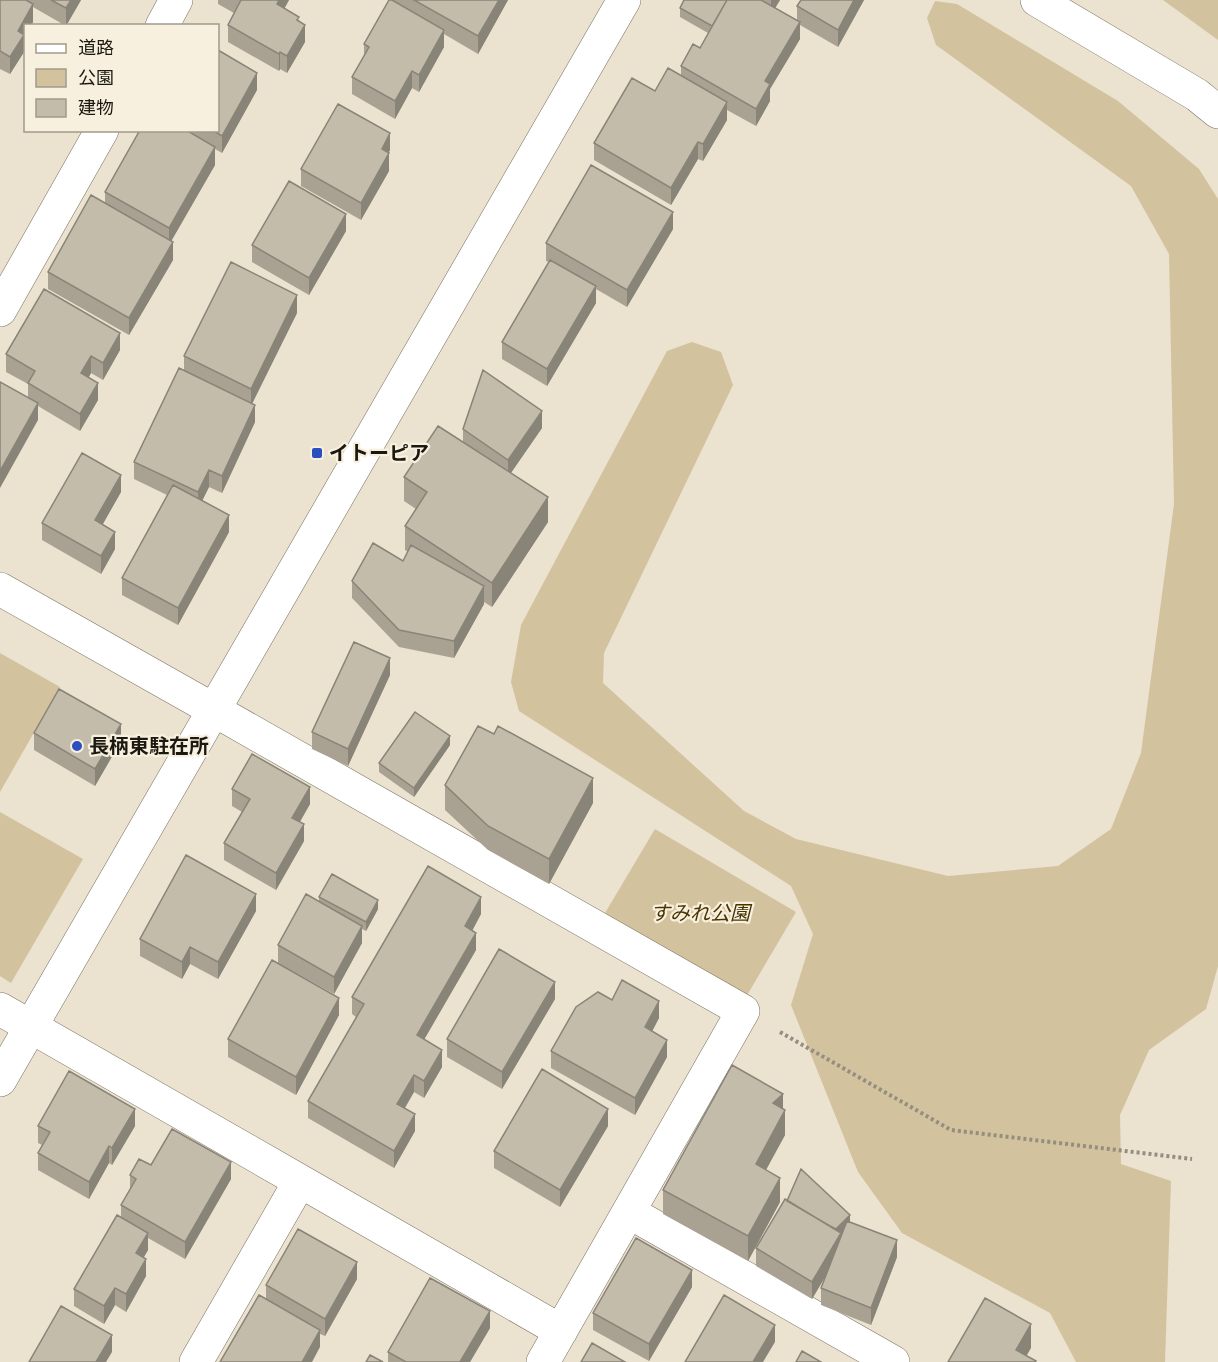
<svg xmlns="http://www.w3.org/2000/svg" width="1218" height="1362" viewBox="0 0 1218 1362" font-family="'PT Serif','Noto Sans JP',serif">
  <rect width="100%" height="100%" fill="#ebe2d0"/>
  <!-- green -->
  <path fill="#d3c29e" d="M1163 0H1218V40Z
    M935 1 957 4 1118 101 1199 169 1218 199V966L1206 1009 1149 1050 1120 1115 1121 1164 1171 1181 1165 1362H1076L1050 1313 902 1233 858 1172 791 1005 813 934 791 886 519 711 511 682 521 625 667 351 692 342 721 352 733 385 604 653 603 683 744 811 796 839 948 876 1058 866 1111 829 1141 753 1174 504 1169 254 1131 186 936 45 927 18Z
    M0 653 60 687 0 792Z
    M0 812 83 859 11 983 0 976Z
    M655 829 796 912 746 997 605 913Z"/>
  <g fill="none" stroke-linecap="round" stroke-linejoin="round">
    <!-- street casing -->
    <g stroke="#797161" stroke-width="34">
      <path id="street" d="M162 26 176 0
        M0 310 102 130
        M214 710 743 1011 543 1362
        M0 1009 300 1181 196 1362
        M300 1181 561 1331
        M629 1212 893 1362"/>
    </g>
    <!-- secondary casing -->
    <g stroke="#797161" stroke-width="34">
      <path id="secondary" d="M1037 0 1197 95 1218 112
        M0 589 214 710
        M0 1080 624 0"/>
    </g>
    <!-- path -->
    <path stroke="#948e80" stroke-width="4" stroke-dasharray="3 3" stroke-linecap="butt" d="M780 1032 951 1130 1192 1159"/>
    <!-- street -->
    <use href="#street" stroke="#fff" stroke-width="33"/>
    <!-- secondary -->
    <use href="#secondary" stroke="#fff" stroke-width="33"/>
  </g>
  <!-- wall -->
  <path fill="#a9a293" d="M0 0H81L66 26 33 7V22L24 39V52L10 74 0 69Z
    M218 0H289L284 9 299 21 305 42 287 73 280 69 279 71 228 42V25L234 13 218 4Z
    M389 0H508L478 54 444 34V47L419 92 412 88 395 119 352 94V77L364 57V44Z
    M684 0H780L775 8 797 20V6L864 0 838 47 800 25V39L770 89V101L756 126 727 110V120L703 161 698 159 671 205 594 160V143L655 91 681 75V66L700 48 708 33 680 17V8Z
    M257 90 222 153 215 149V165L171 241 173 260 129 335 48 289V272L105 203V192L140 130H218Z
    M390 150 388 153 389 171 361 220 301 186V169Z
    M673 229 627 307 596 289V303L547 386 502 359V342L549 262 546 261V243Z
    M346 231 309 295 252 262V245Z
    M297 313 252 403 255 422 222 493 209 487 202 501 229 532 178 625 122 595V578L167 495 134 479V462L184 371V356Z
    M120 350 103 380 91 373 89 377 98 400 80 431 38 406V420L28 397V384L6 372V354Z
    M542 428 511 473 548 522 492 607 484 602V604L454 658 399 647 352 598V581L403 561 408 552 405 550V526L416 509 404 501V477L463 442V429Z
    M121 492 102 525 115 549 101 574 42 540V523Z
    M390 675 348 766 312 749V732Z
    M34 733 121 741 95 786 34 750Z
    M450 745 414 797 379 772V763Z
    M445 785 593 803 549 884 488 850 445 810Z
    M232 789 310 804 300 822 304 841 276 890 224 860V843L242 812 232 806Z
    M319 897 378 909 366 931 362 929V943L334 994 278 963V945L319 901Z
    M256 911 218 979 190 964 182 979 140 956V939Z
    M481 914 472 931 476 950 424 1039 442 1067 424 1098 414 1092 405 1108 415 1131 394 1168 308 1118V1101L356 1017 352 1014V997Z
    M555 999 502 1089 447 1057V1039Z
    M612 1000 659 1018 652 1031 667 1057 635 1115 551 1068V1051Z
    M339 1015 296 1095 228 1057V1039Z
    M783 1109 785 1135 766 1170 780 1202 748 1261 663 1214V1190Z
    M38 1126H135L112 1165 109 1163 89 1199 38 1170V1153L42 1145 38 1143Z
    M608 1126 560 1207 494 1168V1151Z
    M151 1165 231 1179 185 1259 148 1238V1250L144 1257 146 1276 126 1312 115 1305 104 1324 74 1306V1289L121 1218V1205L130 1190V1175Z
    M787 1201 850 1222 897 1257 871 1325 821 1305V1288L825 1277 812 1299 756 1266V1248Z
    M357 1279 325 1336 320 1334V1347L266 1299V1285Z
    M692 1287 649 1361 593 1330V1313Z
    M490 1328 470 1362H388V1352Z"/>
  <!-- shaded-wall -->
  <path fill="#898478" d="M71 0H81L66 26V8Z
    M279 0H289L277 22V4Z
    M499 0H508L478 54V36Z
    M771 0H780L771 15Z
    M854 0H864L838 47V30Z
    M33 4V22L31 26H26V35L24 39V52L10 74V57L18 31Z
    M800 22V39L770 89V101L756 126V109L765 81Z
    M305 25V42L287 73V56Z
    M444 30V47L419 92V75Z
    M280 52V69L279 71V54Z
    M412 71V88L395 119V101Z
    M257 73V90L222 153V136Z
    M727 102V120L703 161V144Z
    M390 133V150L384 163 389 153V171L361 220V203L382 149Z
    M698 142V159L671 205V188Z
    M215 147V165L169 245V228Z
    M673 212V229L627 307V290Z
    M346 214V231L309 295V278Z
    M173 242V260L129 335V318Z
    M596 286V303L547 386V369Z
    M297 295V313L251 406V389Z
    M120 333V350L103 380V363Z
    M91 356V373L81 390V373Z
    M98 383V400L80 431V414Z
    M38 403V420L0 488V471Z
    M255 405V422L222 493V476Z
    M542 411V428L508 477V460Z
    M209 470V487L198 509V492Z
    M121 475V492L95 538V520Z
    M548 497V522L492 607V583Z
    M229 515V532L178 625V608Z
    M115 532V549L101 574V556Z
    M484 586V604L454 658V641Z
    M390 658V675L348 766V749Z
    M121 724V741L95 786V769Z
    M450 736V745L414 797V788Z
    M593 778V803L549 884V859Z
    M310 787V804L292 835V818Z
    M304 824V841L276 890V873Z
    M256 894V911L218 979V962Z
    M481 897V914L465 944V926Z
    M378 900V909L366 931V922Z
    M362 926V943L334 994V977Z
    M476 933V950L417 1052V1035Z
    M190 947V964L182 979V962Z
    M555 982V999L502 1089V1072Z
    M339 998V1015L296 1095V1077Z
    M659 1001V1018L645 1045V1027Z
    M667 1040V1057L635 1115V1098Z
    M442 1050V1067L424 1098V1081Z
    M414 1075V1092L397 1121V1104Z
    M783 1094V1114L785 1110V1135L756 1188V1164L773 1103Z
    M135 1109V1126L112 1165V1148Z
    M608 1109V1126L560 1207V1190Z
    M415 1114V1131L394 1168V1151Z
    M109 1146V1163L89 1199V1182Z
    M231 1162V1179L185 1259V1242Z
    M780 1178V1202L748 1261V1236Z
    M850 1215V1224L836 1238V1229Z
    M148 1233V1250L136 1270V1253Z
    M841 1233V1250L812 1299V1282Z
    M897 1240V1257L871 1325V1308Z
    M146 1259V1276L126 1312V1294Z
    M357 1262V1279L325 1336V1319Z
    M692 1270V1287L649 1361V1344Z
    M115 1288V1305L104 1324V1306Z
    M490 1311V1328L470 1362H460Z
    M1031 1324V1348L1023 1362 1016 1350Z
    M775 1325V1342L763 1362H753Z
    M320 1330V1347L312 1362H302Z
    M112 1335V1352L106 1362H96Z"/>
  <!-- building -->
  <path fill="#c4bcab" stroke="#898478" stroke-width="1.5" d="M0 0H26L33 4 18 31 24 35 10 57 0 51Z
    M51 0H71L66 8Z
    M241 0H279L277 4 299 17 297 20 305 25 287 56 280 52 279 54 228 25Z
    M389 0H392L444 30 419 75 412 71 395 101 352 77 369 47 364 44Z
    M414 0H499L478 36Z
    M684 0H727L712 26 680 8Z
    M727 0H761L800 22 765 81 770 84 756 109 681 66 693 44 700 48Z
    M801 0H854L838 30 797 6Z
    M218 50 257 73 222 136 212 130H218Z
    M668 68 727 102 703 144 698 142 671 188 594 143 632 78 655 91Z
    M338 104 390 133 382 149 389 153 361 203 301 169Z
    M140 130H186L215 147 169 228 105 192Z
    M591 165 673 212 627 290 546 243Z
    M289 181 346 214 309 278 252 245Z
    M91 195 173 242 129 318 48 272Z
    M550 260 596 286 547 369 502 342Z
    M231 262 297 295 251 389 184 356Z
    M44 289 120 333 103 363 91 356 81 373 98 383 80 414 28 383 35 371 6 354Z
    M179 368 255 405 222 476 209 470 198 492 134 462Z
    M483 370 542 411 508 460 463 429Z
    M0 382 38 403 0 471Z
    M438 426 548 497 492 583 405 526 427 492 404 477Z
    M82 453 121 475 95 520 115 532 101 556 42 523Z
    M173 485 229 515 178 608 122 578Z
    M373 543 403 561 411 545 484 586 454 641 399 630 352 581Z
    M354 642 390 658 348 749 312 732Z
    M59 689 121 724 95 769 34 733Z
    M415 712 450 736 414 788 379 763Z
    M478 726 494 734 498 726 593 778 549 859 488 826 445 785Z
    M252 754 310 787 292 818 304 824 276 873 224 843 250 799 232 789Z
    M186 855 256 894 218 962 190 947 182 962 140 939Z
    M428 866 481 897 465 926 476 933 417 1035 442 1050 424 1081 414 1075 397 1104 415 1114 394 1151 308 1101 364 1004 352 997Z
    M332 874 378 900 366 922 319 897Z
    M306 894 362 926 334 977 278 945Z
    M499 949 555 982 502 1072 447 1039Z
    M272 960 339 998 296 1077 228 1039Z
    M622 980 659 1001 645 1027 667 1040 635 1098 551 1051 576 1007 598 992 612 1000Z
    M732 1065 783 1094 773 1103 785 1110 756 1164 780 1178 748 1236 663 1190Z
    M542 1069 608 1109 560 1190 494 1151Z
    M69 1071 135 1109 112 1148 109 1146 89 1182 38 1153 50 1132 38 1126Z
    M172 1129 231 1162 185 1242 121 1205 136 1179 130 1175 139 1159 151 1165Z
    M801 1169 850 1215 836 1229 830 1226 787 1201Z
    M785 1199 841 1233 812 1282 756 1248Z
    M117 1215 148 1233 136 1253 146 1259 126 1294 115 1288 104 1306 74 1289Z
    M847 1221 897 1240 871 1308 821 1288Z
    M298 1229 357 1262 325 1319 266 1285Z
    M636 1238 692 1270 649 1344 593 1313Z
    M430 1278 490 1311 460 1362H406L388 1352Z
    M259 1295 320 1330 302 1362H220Z
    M724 1295 775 1325 753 1362H685Z
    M985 1298 1031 1324 1016 1350 1036 1361 1035 1362H948Z
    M61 1306 112 1335 96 1362H29Z
    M592 1343 625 1362H581Z
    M802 1351 821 1362H796Z
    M370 1355 383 1362H366Z"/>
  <!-- markers -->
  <g fill="#2c4fbf" stroke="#f8f0de" stroke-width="2">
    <rect x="311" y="447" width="12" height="12" rx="3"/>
    <circle cx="77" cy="746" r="6"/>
  </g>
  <g text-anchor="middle" stroke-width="4.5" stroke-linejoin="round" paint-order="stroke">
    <!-- poi labels -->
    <g font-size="20" font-weight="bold" fill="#1b1811" stroke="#f8f0de" text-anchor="start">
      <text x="329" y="460">イトーピア</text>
      <text x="89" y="753">長柄東駐在所</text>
    </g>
    <!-- park labels -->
    <g font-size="20" font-style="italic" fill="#463400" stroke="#f8f0de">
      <text x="700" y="920">すみれ公園</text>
    </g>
  </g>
  <!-- legend -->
  <rect x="24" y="24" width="195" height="108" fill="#f8f0de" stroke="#a09a8c" stroke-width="1.5"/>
  <rect x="36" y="44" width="30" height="9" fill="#ffffff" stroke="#a09a8c" stroke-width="1.5"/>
  <text x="78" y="54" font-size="18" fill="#1b1811">道路</text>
  <rect x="36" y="69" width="30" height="18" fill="#d3c29e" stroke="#a09a8c" stroke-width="1.5"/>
  <text x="78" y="84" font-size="18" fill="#1b1811">公園</text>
  <rect x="36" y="99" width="30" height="18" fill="#c4bcab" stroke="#a09a8c" stroke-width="1.5"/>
  <text x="78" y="114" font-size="18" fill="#1b1811">建物</text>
</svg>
